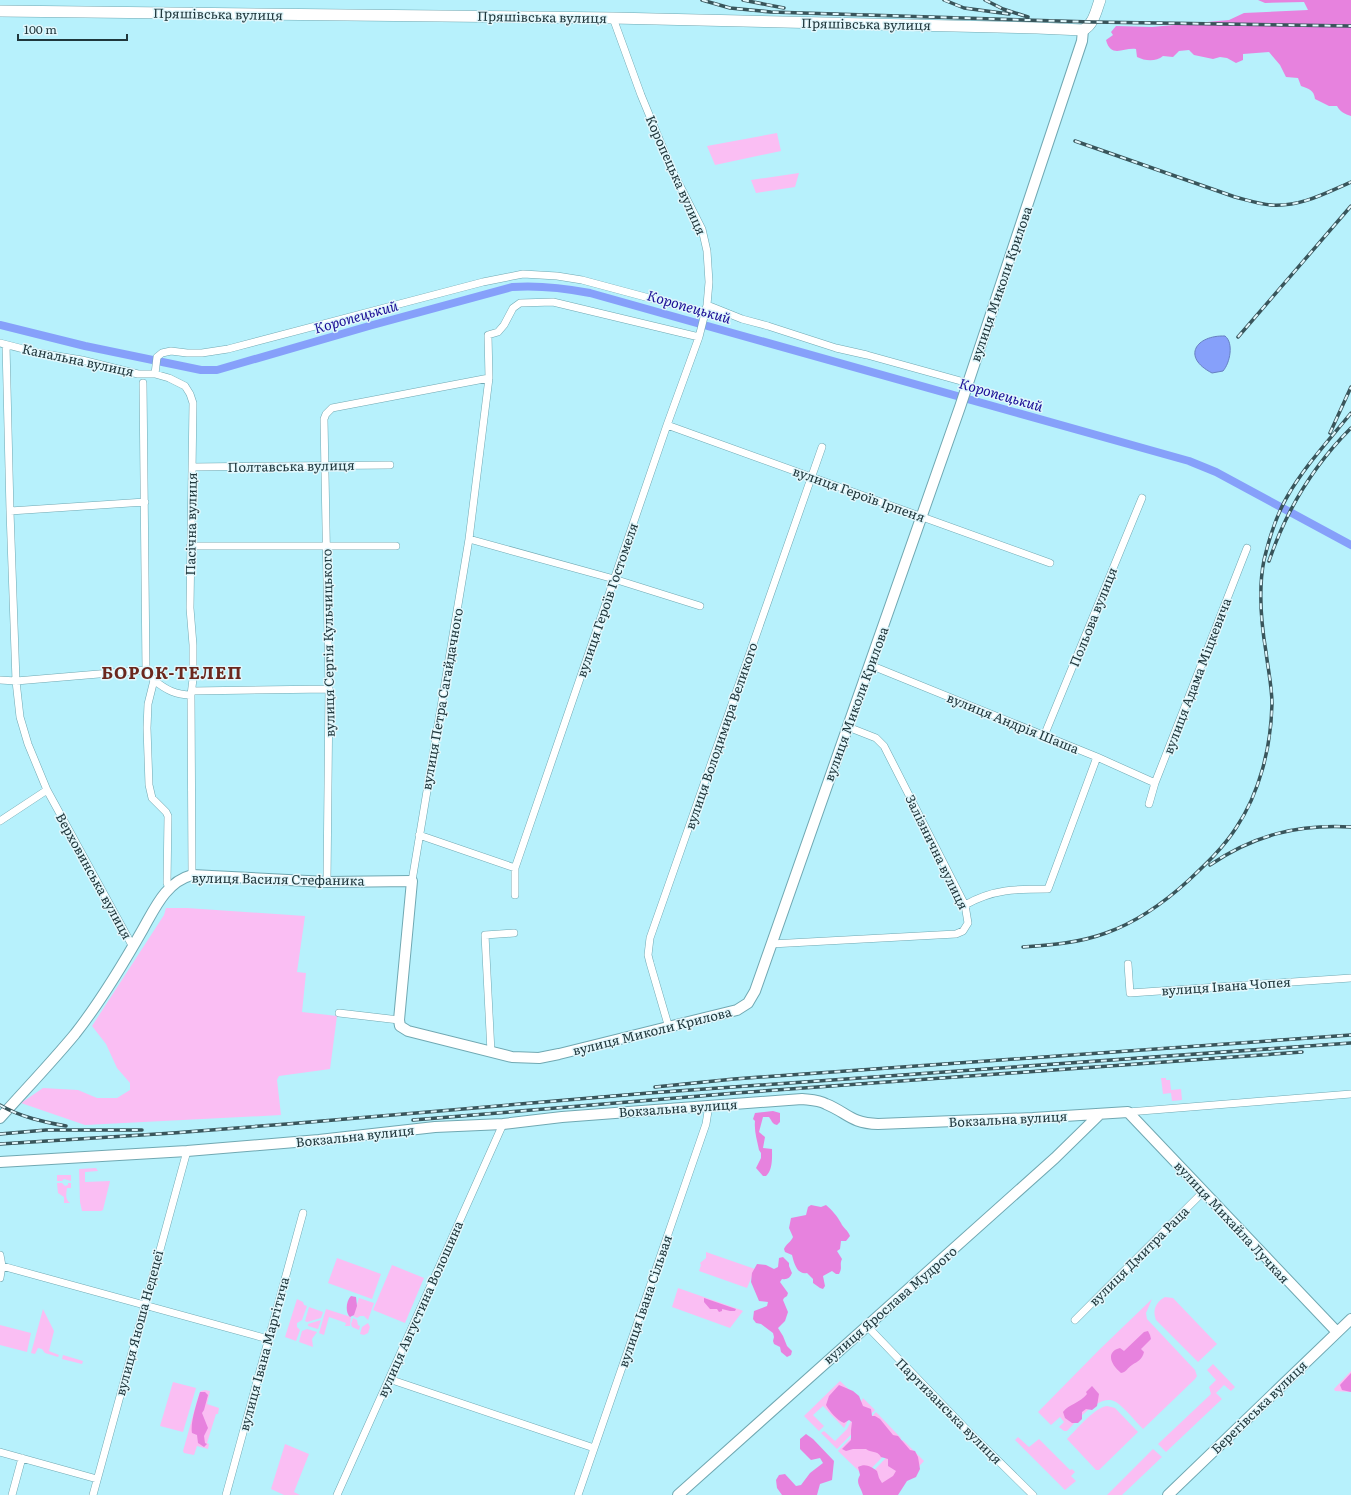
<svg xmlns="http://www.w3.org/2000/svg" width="1351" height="1495" viewBox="0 0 1351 1495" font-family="Literata,serif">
  <rect width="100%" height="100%" fill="#b7f1fc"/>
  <!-- green -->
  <path fill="#fabef3" d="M777 133 781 151 715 165 707 146Z
    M799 173 795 187 756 193 751 180Z
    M166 908H187L305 916 297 972 306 973 302 1012 337 1016 330 1069 279 1076 277 1080 281 1115 85 1125 21 1103 43 1088 78 1090 97 1098H117L130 1090V1083L117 1068 106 1044 92 1026 164 915Z
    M1161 1078H1166V1080H1170L1171 1090 1181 1089 1182 1100 1172 1101 1171 1093 1163 1094Z
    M96 1168 98 1171 85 1172V1182L110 1181 103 1210 101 1211H82L80 1202 79 1169Z
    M57 1175H71V1181L64 1179 62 1181H57Z
    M57 1183H62L65 1186 68 1185V1183H71V1188H67C66 1195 65 1199 70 1203H64V1197L58 1193Z
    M706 1252 755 1269 747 1288 699 1271 701 1265 700 1263 706 1258Z
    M337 1258 381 1274 372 1299 328 1283Z
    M392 1265 424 1278 405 1323 373 1310Z
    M678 1288 741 1310 743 1311 730 1328 672 1307Z
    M1165 1297 1173 1298 1217 1344 1198 1362 1156 1320C1152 1310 1156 1302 1165 1297Z
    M359 1298 374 1303 368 1320 364 1316H360L357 1318 353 1316Z
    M297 1299 303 1302 304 1305 307 1306 302 1320 297 1323V1327L300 1330 296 1341 285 1337Z
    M1152 1299 1146 1313 1147 1319 1195 1370 1197 1376 1195 1379 1143 1429C1134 1420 1126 1409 1116 1402 1100 1392 1077 1421 1067 1431H1064L1059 1427 1064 1422 1060 1417 1051 1425 1038 1412 1099 1350Z
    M309 1307 323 1312 321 1318 307 1322 305 1321Z
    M43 1309 54 1331 49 1351 59 1355 58 1357 45 1353 42 1349 38 1348 35 1354 31 1353Z
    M326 1309 351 1317 350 1326H345L346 1323 329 1317 324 1335 319 1333Z
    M353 1318 357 1320 358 1325 360 1326 359 1330 352 1327 351 1324Z
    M321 1320 318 1329 308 1326V1324Z
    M368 1323 370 1327 368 1333 364 1335 360 1334 362 1327Z
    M0 1325 31 1333 27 1352 0 1345Z
    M307 1329 317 1332 312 1339 313 1347 299 1342 302 1331Z
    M63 1355 83 1361 82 1364 62 1359Z
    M1213 1364 1235 1387 1231 1391 1224 1385 1216 1393 1222 1399 1166 1452 1158 1444 1211 1394 1209 1387 1216 1380 1207 1370Z
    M1351 1371V1392L1335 1391 1334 1389Z
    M840 1381 859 1399 844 1428 823 1406 813 1415 824 1426 819 1431 804 1416Z
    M173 1382 196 1388 183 1432 160 1426Z
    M205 1390 210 1391 207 1404 219 1408 218 1414H216L207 1443 209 1444 208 1449 197 1446 194 1455 184 1453 183 1451 199 1394 201 1391Z
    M863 1398 875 1410 837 1449 821 1433 824 1431 835 1441 847 1429Z
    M1107 1406 1115 1408 1138 1432 1099 1470H1096L1067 1439C1077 1429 1094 1408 1107 1406Z
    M876 1412 901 1438 864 1476 838 1451Z
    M1018 1437 1029 1447 1039 1439 1070 1470 1072 1469 1075 1472 1071 1476 1076 1481 1065 1490 1015 1440Z
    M903 1440 924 1461 892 1495 860 1485Z
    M285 1444 309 1454 294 1492 300 1495H284L271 1489Z
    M1153 1449 1162 1457 1122 1495H1107Z"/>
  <!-- forest -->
  <path fill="#e782de" d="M1258 0H1351V116C1345 114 1340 112 1337 106H1329L1315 99C1314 90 1309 89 1301 86L1298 78 1286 77 1280 65 1269 52 1243 54V60L1236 63 1227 58 1220 57 1213 59 1194 55 1189 50 1179 51 1173 57 1163 56C1156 62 1145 61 1137 57L1136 49C1124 47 1111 59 1106 40L1113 35 1111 32 1116 26 1152 27 1229 20 1244 13 1308 10 1304 2 1265 3Z
    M773 1111 780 1113V1122L777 1125C772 1124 772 1121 769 1117H763L759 1132 765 1137 763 1148 772 1149C772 1157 773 1170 766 1176H763L756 1168 761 1158V1153L759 1150C757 1140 754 1131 755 1121L753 1119 755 1113Z
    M811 1205 821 1207 826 1205C833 1211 837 1216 841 1223 843 1228 848 1230 850 1236L846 1241H841L840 1249 837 1251 842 1259C839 1265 843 1267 839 1274H836L832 1271 823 1276 825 1286 823 1289 820 1288 813 1283V1279L807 1273C797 1275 794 1263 792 1255L785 1252 784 1249C786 1244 791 1242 793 1237L789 1228 791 1218 806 1215 808 1207Z
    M783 1257 789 1263V1266L792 1273C790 1278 787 1280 782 1279L780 1282 788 1293 787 1296 784 1298 783 1300 788 1312 785 1321 778 1328 783 1336 787 1346 792 1351 791 1355 787 1357 781 1352 780 1347 774 1344 773 1341 774 1337 773 1333 761 1324 756 1323 753 1319 754 1311 767 1306 768 1302 759 1301 751 1282 752 1273 757 1264 766 1265 774 1269 778 1267 779 1258Z
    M351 1296 356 1297 357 1306 354 1315 350 1317C345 1312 346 1301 351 1296Z
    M704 1298 736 1309 735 1311H730L722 1309V1311L719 1312 717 1309H710L704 1302Z
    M1148 1331 1150 1335 1151 1339 1141 1349 1144 1352C1142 1360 1138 1361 1132 1365 1127 1368 1127 1372 1121 1373 1111 1365 1105 1352 1120 1348L1124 1351 1144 1332Z
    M1351 1373V1392L1342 1390 1340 1385Z
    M839 1385 853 1391 859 1396 863 1406 871 1409 872 1416H875L880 1419 893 1435 898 1436 910 1450 915 1451 918 1457 920 1469 916 1477 907 1481 898 1495H863C861 1487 855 1483 860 1475L858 1467C866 1463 871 1467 877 1471L879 1478 882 1483 893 1476 896 1471 888 1466V1459L881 1457C877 1450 871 1453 866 1449H853L846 1451 842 1449 851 1440V1430L852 1422 849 1420 844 1423C837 1420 830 1412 826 1405L829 1396Z
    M1092 1386 1099 1394 1097 1406 1092 1410 1086 1409 1082 1412V1419L1078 1423H1072L1065 1418 1063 1412C1069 1404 1080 1403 1087 1394L1086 1392Z
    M200 1392H205L208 1395 204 1410 202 1413 208 1428 204 1436 205 1443 207 1444 204 1447 198 1443 197 1435 192 1433C190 1423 197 1402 200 1392Z
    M806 1434 813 1439 834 1461 832 1480 820 1484 817 1495H782L777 1488 776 1480 779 1475 785 1474 796 1486 801 1485 810 1473 823 1463 820 1458 811 1460 800 1449V1439Z"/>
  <!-- water -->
  <path fill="#86a0fa" stroke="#6780c1" d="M1225 336C1234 343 1230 363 1223 371L1212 373C1181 357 1196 335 1225 336Z"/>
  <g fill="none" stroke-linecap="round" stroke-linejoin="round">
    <!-- canal -->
    <path stroke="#86a0fa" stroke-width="8" d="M0 325 85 346 201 370H217L369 326 512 287C539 285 564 288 590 293L1189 461 1216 472 1351 545"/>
    <!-- street casing -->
    <g stroke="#70a8b2" stroke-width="8">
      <path id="street" d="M613 18 641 95 672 170 702 229 707 251 709 282 707 305 742 319 768 326 836 348 867 355 968 383
        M0 343 39 353 82 360 138 374H155L169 378 185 386 190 394 193 403 190 608 193 645V679L191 695 192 875
        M6 345 10 511 16 681 20 717 28 744 47 790
        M155 374 157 357 162 353 171 351 187 353H202L228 349 483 282 523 274 557 276 582 280 705 313
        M143 383 146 670 154 680 148 704 147 728 149 785 152 798 166 812 168 816 167 883 169 888
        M667 425 1050 563
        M192 467 390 465
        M10 511 145 502
        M469 539 614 579 700 606
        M190 546H396
        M870 665 1097 757 1155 783
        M0 680 16 681 146 670
        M154 680C166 690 176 695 191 695
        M192 691 329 689
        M1044 736 1142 498
        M1149 804 1155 783 1247 548
        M0 821 47 790 133 947
        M419 835 515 868
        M412 881 469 539 489 378 488 335 498 332 504 325 513 308 520 303 553 302 699 337
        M327 882 329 689 324 419 326 414 332 408 489 378
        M515 895V868L667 425 699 337 707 305
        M965 905C993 889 1016 889 1048 889L1097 757
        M771 944 956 934 963 931 968 923 965 905 884 746 876 738 848 727
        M1128 964 1130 993 1351 978
        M339 1013 399 1020
        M669 1028 650 963 648 955 650 938 822 447
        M491 1052 485 935 514 933
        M1128 1112 1351 1094
        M0 1255 2 1266 0 1278
        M2 1266 268 1339
        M1075 1320 1203 1192
        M866 1325 967 1430 1033 1495
        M389 1379 594 1448
        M0 1452 97 1479
        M12 1495 22 1458
        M93 1495 187 1151
        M226 1495 303 1213
        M337 1495 503 1124
        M578 1495 706 1124 709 1105"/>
    </g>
    <!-- secondary casing -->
    <g stroke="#70a8b2" stroke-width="12">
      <path id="secondary" d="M0 1118C25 1090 51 1063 75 1034 101 1001 122 966 143 929 155 908 166 882 192 875L327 882 412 881 399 1020 400 1026 408 1031 512 1057 539 1058 559 1054 737 1010 748 1003 755 991 960 407 1082 41 1083 30
        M0 1162 187 1151 319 1140 435 1127 503 1124 562 1117 802 1099C810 1100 819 1100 826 1104 848 1113 850 1123 878 1124L1033 1118 1128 1112 1337 1332
        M678 1495 1055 1158 1100 1114
        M1168 1495 1351 1319"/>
    </g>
    <!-- primary casing -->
    <g stroke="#70a8b2" stroke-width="12">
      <path id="primary" d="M0 11 613 18 1037 28 1083 30C1094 24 1096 11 1100 0"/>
    </g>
    <!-- street -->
    <use href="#street" stroke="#fff" stroke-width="7"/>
    <!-- secondary -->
    <use href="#secondary" stroke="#fff" stroke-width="10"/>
    <!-- primary -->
    <use href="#primary" stroke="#fff" stroke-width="11"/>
    <!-- rail casing -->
    <g stroke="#39555b" stroke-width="3.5">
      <path id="rail" d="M702 0 730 8 771 12 1092 22 1351 26
        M743 0 784 8
        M944 0 964 8 1009 14
        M985 0 1003 9 1028 17
        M1075 141 1235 197C1247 200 1259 204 1271 205 1300 207 1326 193 1351 182
        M1238 337 1351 206
        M1330 433 1351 387
        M1269 561C1286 511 1313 466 1351 428
        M1210 865C1254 835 1298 824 1351 827
        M1023 947C1051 945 1079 943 1106 933 1137 922 1165 902 1189 880 1206 864 1223 848 1236 828 1260 792 1271 747 1272 704 1272 687 1268 669 1266 652 1261 622 1258 590 1264 560 1269 539 1276 516 1287 497 1304 467 1329 440 1351 413
        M655 1087 734 1079 1351 1035
        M0 1105C20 1117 44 1122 66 1126
        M413 1120 736 1093 1302 1052
        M0 1134 46 1130H142
        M0 1144 173 1133 287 1124 649 1093 1351 1043"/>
    </g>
    <!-- rail -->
    <use href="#rail" stroke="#e1f7fc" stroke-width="2" stroke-dasharray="6" stroke-linecap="butt"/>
  </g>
  <g text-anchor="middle" stroke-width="3" stroke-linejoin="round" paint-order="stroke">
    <!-- street labels -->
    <g font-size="13" fill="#20373c" stroke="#e1f7fc">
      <text transform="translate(218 14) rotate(1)" y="5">Пряшівська вулиця</text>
      <text transform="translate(542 17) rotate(1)" y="5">Пряшівська вулиця</text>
      <text transform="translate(866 24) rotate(1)" y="5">Пряшівська вулиця</text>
      <text transform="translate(676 175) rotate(66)" y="5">Коропецька вулиця</text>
      <text transform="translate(1001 284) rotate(-71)" y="5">вулиця Миколи Крилова</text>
      <text transform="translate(78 360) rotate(12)" y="5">Канальна вулиця</text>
      <text transform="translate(291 466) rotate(-1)" y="5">Полтавська вулиця</text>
      <text transform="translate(859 494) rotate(20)" y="5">вулиця Героїв Ірпеня</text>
      <text transform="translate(191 524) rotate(-89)" y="5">Пасічна вулиця</text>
      <text transform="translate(607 600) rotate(-71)" y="5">вулиця Героїв Гостомеля</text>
      <text transform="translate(1093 617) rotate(-68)" y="5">Польова вулиця</text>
      <text transform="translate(328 643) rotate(-91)" y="5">вулиця Сергія Кульчицького</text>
      <text transform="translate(1197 676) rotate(-69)" y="5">вулиця Адама Міцкевича</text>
      <text transform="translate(442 699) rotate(-80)" y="5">вулиця Петра Сагайдачного</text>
      <text transform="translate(856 704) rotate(-70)" y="5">вулиця Миколи Крилова</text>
      <text transform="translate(1013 723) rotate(22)" y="5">вулиця Андрія Шаша</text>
      <text transform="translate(721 736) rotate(-71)" y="5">вулиця Володимира Великого</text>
      <text transform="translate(937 852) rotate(64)" y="5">Залізнична вулиця</text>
      <text transform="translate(94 876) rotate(61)" y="5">Верховинська вулиця</text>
      <text transform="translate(278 879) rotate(1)" y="5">вулиця Василя Стефаника</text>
      <text transform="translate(1226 986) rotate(-4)" y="5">вулиця Івана Чопея</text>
      <text transform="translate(652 1031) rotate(-14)" y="5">вулиця Миколи Крилова</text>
      <text transform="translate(678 1108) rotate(-4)" y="5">Вокзальна вулиця</text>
      <text transform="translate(1008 1119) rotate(-3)" y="5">Вокзальна вулиця</text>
      <text transform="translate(355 1136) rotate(-6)" y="5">Вокзальна вулиця</text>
      <text transform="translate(1232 1222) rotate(47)" y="5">вулиця Михайла Лучкая</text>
      <text transform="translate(1139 1256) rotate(-45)" y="5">вулиця Дмитра Раца</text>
      <text transform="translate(645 1301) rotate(-71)" y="5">вулиця Івана Сільвая</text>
      <text transform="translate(890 1305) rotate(-41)" y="5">вулиця Ярослава Мудрого</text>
      <text transform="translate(420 1309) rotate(-66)" y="5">вулиця Августина Волошина</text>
      <text transform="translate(139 1323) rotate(-75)" y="5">вулиця Яноша Недецеї</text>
      <text transform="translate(264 1354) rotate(-75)" y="5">вулиця Івана Маргітича</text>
      <text transform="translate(1259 1407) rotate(-44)" y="5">Берегівська вулиця</text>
      <text transform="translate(949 1411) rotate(45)" y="5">Партизанська вулиця</text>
    </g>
    <!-- water labels -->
    <g font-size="14" font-style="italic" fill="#190d95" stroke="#e1f7fc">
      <text transform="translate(689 307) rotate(16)" y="5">Коропецький</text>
      <text transform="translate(356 317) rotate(-16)" y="5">Коропецький</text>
      <text transform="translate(1001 395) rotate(16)" y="5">Коропецький</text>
    </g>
    <!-- district labels -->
    <g font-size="17" font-weight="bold" letter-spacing="1" fill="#6b271d" stroke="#e1f7fc">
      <text x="172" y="679">БОРОК-ТЕЛЕП</text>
    </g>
  </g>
  <!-- scale -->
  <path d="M18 34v6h109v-6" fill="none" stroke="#20373c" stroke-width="2"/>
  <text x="24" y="34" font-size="12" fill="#20373c" stroke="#e1f7fc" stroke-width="3" paint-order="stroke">100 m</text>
</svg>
